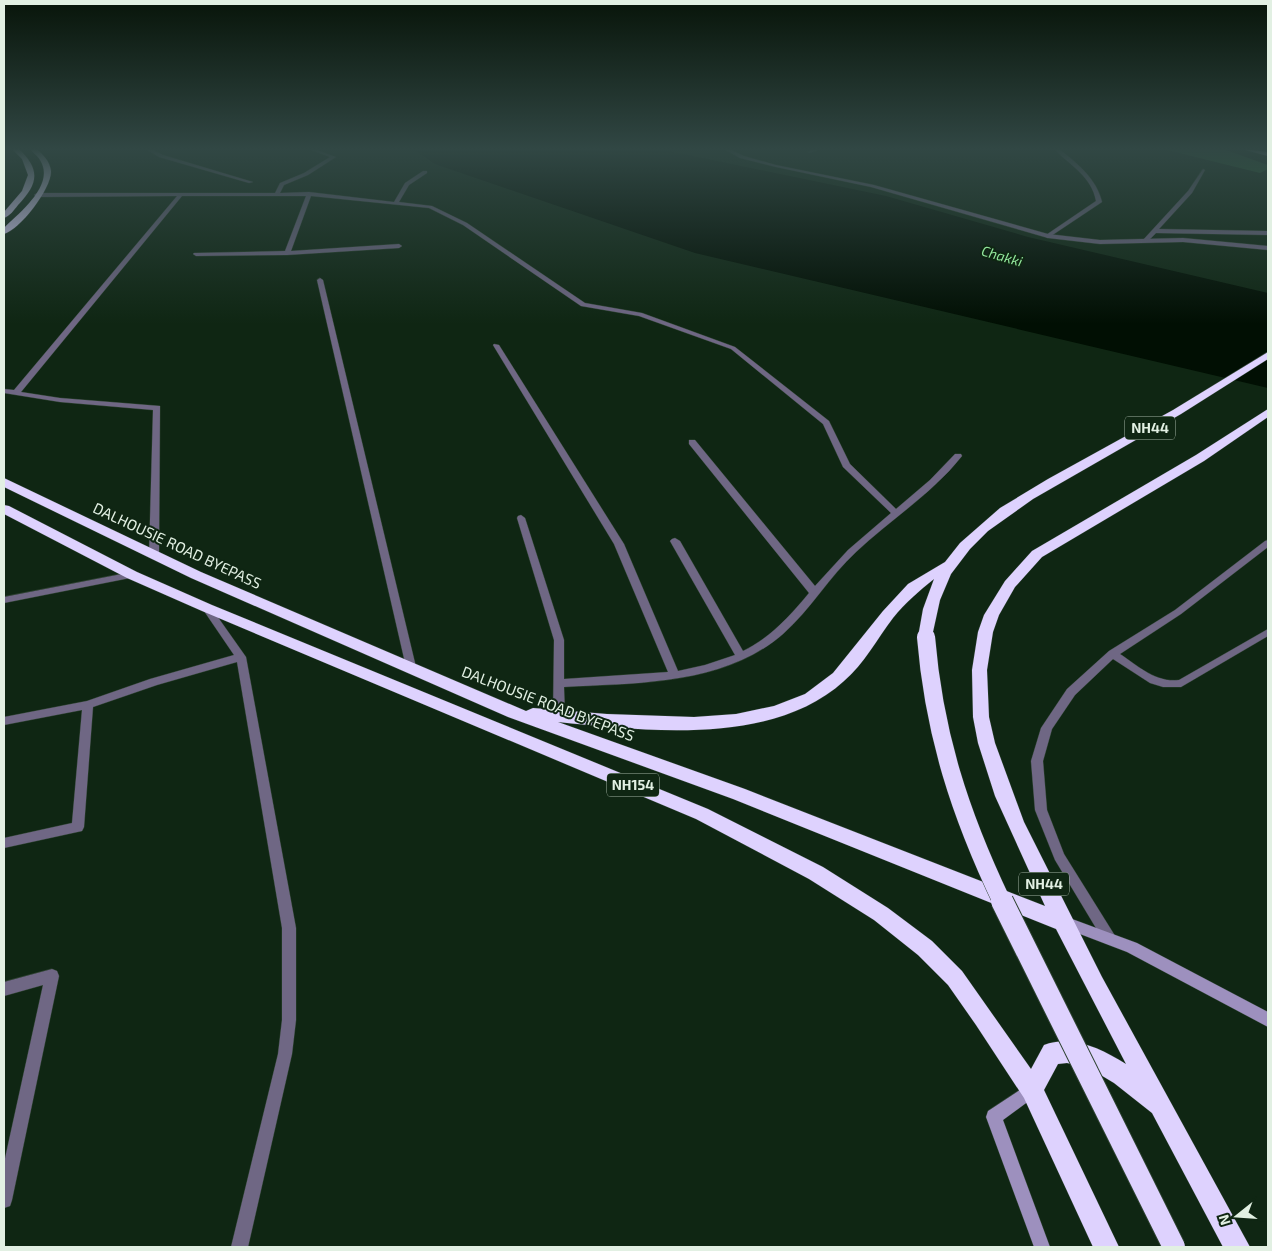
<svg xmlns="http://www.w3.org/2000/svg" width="1272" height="1251" viewBox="0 0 1272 1251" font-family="'Exo 2',sans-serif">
  <rect width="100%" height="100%" fill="#0f2613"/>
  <!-- forest -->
  <path fill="#296633" d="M1163 149H1223L1268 165V169L1260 173Z"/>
  <!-- water -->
  <path fill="#010f03" d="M413 149H659L886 196 1028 237 1268 293V388L695 253 435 164Z"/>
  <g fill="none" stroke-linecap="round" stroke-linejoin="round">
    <!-- lane casing -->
    <g stroke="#2d4230" stroke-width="1">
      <path id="lane" d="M815 149H821L810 153 808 152Z
        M1054 149H1059C1076 162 1097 179 1102 202L1048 238 1046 237V235L1096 201C1092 177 1070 165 1054 149Z
        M1203 169 1205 170 1192 193 1159 229 1268 231V235L1156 233 1147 242H1143V240L1188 191Z"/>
    </g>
    <!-- street casing -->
    <g stroke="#2d4230" stroke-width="1">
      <path id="street" d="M146 149H151L163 155 253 182 249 183 159 157Z
        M308 149H314L336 157 308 175 284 185 280 193 309 192 394 202 405 183 423 171H427V173L409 185 399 202 432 206 467 223 585 303 642 313 735 347 829 421 850 464 896 509 930 480 955 454H961L962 456C932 494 891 519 856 552 829 577 811 609 783 634 724 685 639 683 564 687L565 716 563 719H555L553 716 554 640 517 518 518 516 521 515 525 518 564 640V679L668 672 614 544 493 345 494 344 499 345 624 544 678 671 705 665 735 655 670 541 672 539 675 538 680 541 743 651C770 638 790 616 809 593L689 444V440H695L815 586 848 550 891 513 843 467 823 424 731 349 639 316 581 306 463 225 429 208 311 196 291 251 399 244 402 246 399 248 287 255 196 256 193 254 194 253 285 251 306 196H182L21 392 60 398 160 406 159 556 154 559 151 558 149 556 153 410 60 402 4 393V389L14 390 177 196 37 197 34 195 37 193H275L280 183 304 173 330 157Z
        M724 149H729L744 156 776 165 874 185 1048 234 1100 240 1183 238 1268 246V250L1183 242 1100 244 1048 238 871 187 776 167 740 158Z
        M320 278 323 280 416 667 411 671 406 667 317 280Z
        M1268 540V547L1181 614 1120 654C1138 666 1156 683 1179 680L1268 629V636L1181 687H1163L1150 683 1113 659 1075 695 1052 729 1043 761 1047 810 1064 854 1117 939 1115 943 1110 945 1105 943 1055 860 1035 810 1031 761 1041 728 1067 689 1109 651 1175 610 1265 541Z
        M132 572 137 575 135 577 4 603V597Z
        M207 605 210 606 246 657 296 928V1020L292 1054 248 1247H231L278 1054 282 1020V928L237 662 157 685 93 707 84 827 82 831 4 848V838L72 823 82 710 4 725V717L87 701 150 679 234 655 202 608Z
        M52 969 57 971 59 976 12 1200 10 1206 4 1208V1163L43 985 4 996V982Z"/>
    </g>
    <!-- secondary casing -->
    <g stroke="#2d4230" stroke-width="1">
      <path id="secondary" d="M1064 916 1137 943 1268 1012V1027L1127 952 1059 926 1057 922 1059 918Z
        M1032 1082 1037 1085 1040 1090 1037 1095 1003 1120 1050 1247H1034L986 1117 988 1111Z"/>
    </g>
    <!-- highway casing -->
    <g stroke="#2d4230" stroke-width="1">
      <path id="highway" d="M12 149H19C41 170 38 184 18 205 14 210 10 216 4 218V212L22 191 28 175 22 159Z
        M30 149H37C43 155 50 161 51 171 52 188 20 230 4 234V228C19 213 56 185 40 160 38 156 33 153 30 149Z
        M1244 149 1268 152V156L1245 150Z
        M1268 352V359L1181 414 1033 499 988 531 970 549 951 574 940 600 931 641H921L918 637 923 609 934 579C919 591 905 603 893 618 877 639 864 664 844 681 773 746 647 731 558 722L745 789 1045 906 995 796 978 743 973 717 972 670 978 632 984 615 1005 581 1032 551 1196 455 1268 409V417L1204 461 1042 557 1015 587 999 615 993 632 987 670 989 717 995 743 1024 822 1102 977 1250 1247H1223L1152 1113 1114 1083 1089 1068 1067 1063 1058 1064 1044 1090 1119 1247H1093L1024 1098 976 1025 948 985 918 955 874 920 809 879 696 819 202 611 127 578 4 514V505L9 506 137 572 212 605 708 809 823 867 888 908 932 941 962 971 1031 1069 1044 1045C1072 1034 1102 1049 1126 1064L1056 929 733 799 508 717 191 578 4 487V478L201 572 526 711 533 708 607 714 694 717 736 714 774 706 805 694 833 673 883 611 908 584 945 562 960 543 1000 508 1048 479 1173 410Z"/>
    </g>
    <!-- lane -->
    <use href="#lane" fill="#6f6784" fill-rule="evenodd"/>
    <!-- street -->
    <use href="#street" fill="#6f6784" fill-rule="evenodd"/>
    <!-- secondary -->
    <use href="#secondary" fill="#9d90be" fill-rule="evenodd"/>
    <!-- highway -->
    <use href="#highway" fill="#ded2fe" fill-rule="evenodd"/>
    <!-- highway-bridge-far1 casing -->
    <g stroke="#2d4230" stroke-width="19" stroke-linecap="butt">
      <path id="highway-bridge-far1" d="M926 637C934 734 960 814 1002 902"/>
    </g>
    <!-- highway-bridge casing -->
    <g stroke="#2d4230" stroke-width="24" stroke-linecap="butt">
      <path id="highway-bridge" d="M1002 901 1174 1247"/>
    </g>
    <!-- highway-bridge-far1 -->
    <use href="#highway-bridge-far1" stroke="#ded2fe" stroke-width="18"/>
    <!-- highway-bridge -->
    <use href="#highway-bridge" stroke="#ded2fe" stroke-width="22"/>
  </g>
  <!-- sky -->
  <linearGradient id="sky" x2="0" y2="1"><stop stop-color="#08150a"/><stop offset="0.46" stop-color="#314744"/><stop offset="1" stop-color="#314744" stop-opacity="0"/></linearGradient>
  <rect width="1272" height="324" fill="url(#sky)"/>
  <g text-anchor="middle" stroke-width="4" stroke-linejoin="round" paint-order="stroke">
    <!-- far-water labels -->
    <g font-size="14" font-style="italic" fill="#92e79c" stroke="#0f2613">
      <text transform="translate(1002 256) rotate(16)" y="5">Chakki</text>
    </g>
    <!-- shield labels -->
    <g fill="#0f2613" stroke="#a3b3a5" stroke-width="1">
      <rect x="1125" y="416.5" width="50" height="23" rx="4"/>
      <rect x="607" y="773.5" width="52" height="23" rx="4"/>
      <rect x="1019" y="872.5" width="50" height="23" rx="4"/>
    </g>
    <g font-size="14" font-weight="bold" fill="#e2f0e3">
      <text x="1150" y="433">NH44</text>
      <text x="633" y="790">NH154</text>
      <text x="1044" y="889">NH44</text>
    </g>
    <!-- street labels -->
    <g font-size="15" fill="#e2f0e3" stroke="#0f2613">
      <text transform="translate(177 546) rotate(25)" y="5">DALHOUSIE ROAD BYEPASS</text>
      <text transform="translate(548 704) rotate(21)" y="5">DALHOUSIE ROAD BYEPASS</text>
    </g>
  </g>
  <!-- border -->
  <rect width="1272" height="1251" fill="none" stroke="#e2f0e3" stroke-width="10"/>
  <!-- north arrow -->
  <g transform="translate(1237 1216) rotate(253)" stroke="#0f2613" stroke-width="4" paint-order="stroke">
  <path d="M0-4L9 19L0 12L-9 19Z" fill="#e2f0e3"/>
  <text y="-8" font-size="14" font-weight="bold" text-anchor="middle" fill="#e2f0e3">N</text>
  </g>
</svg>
